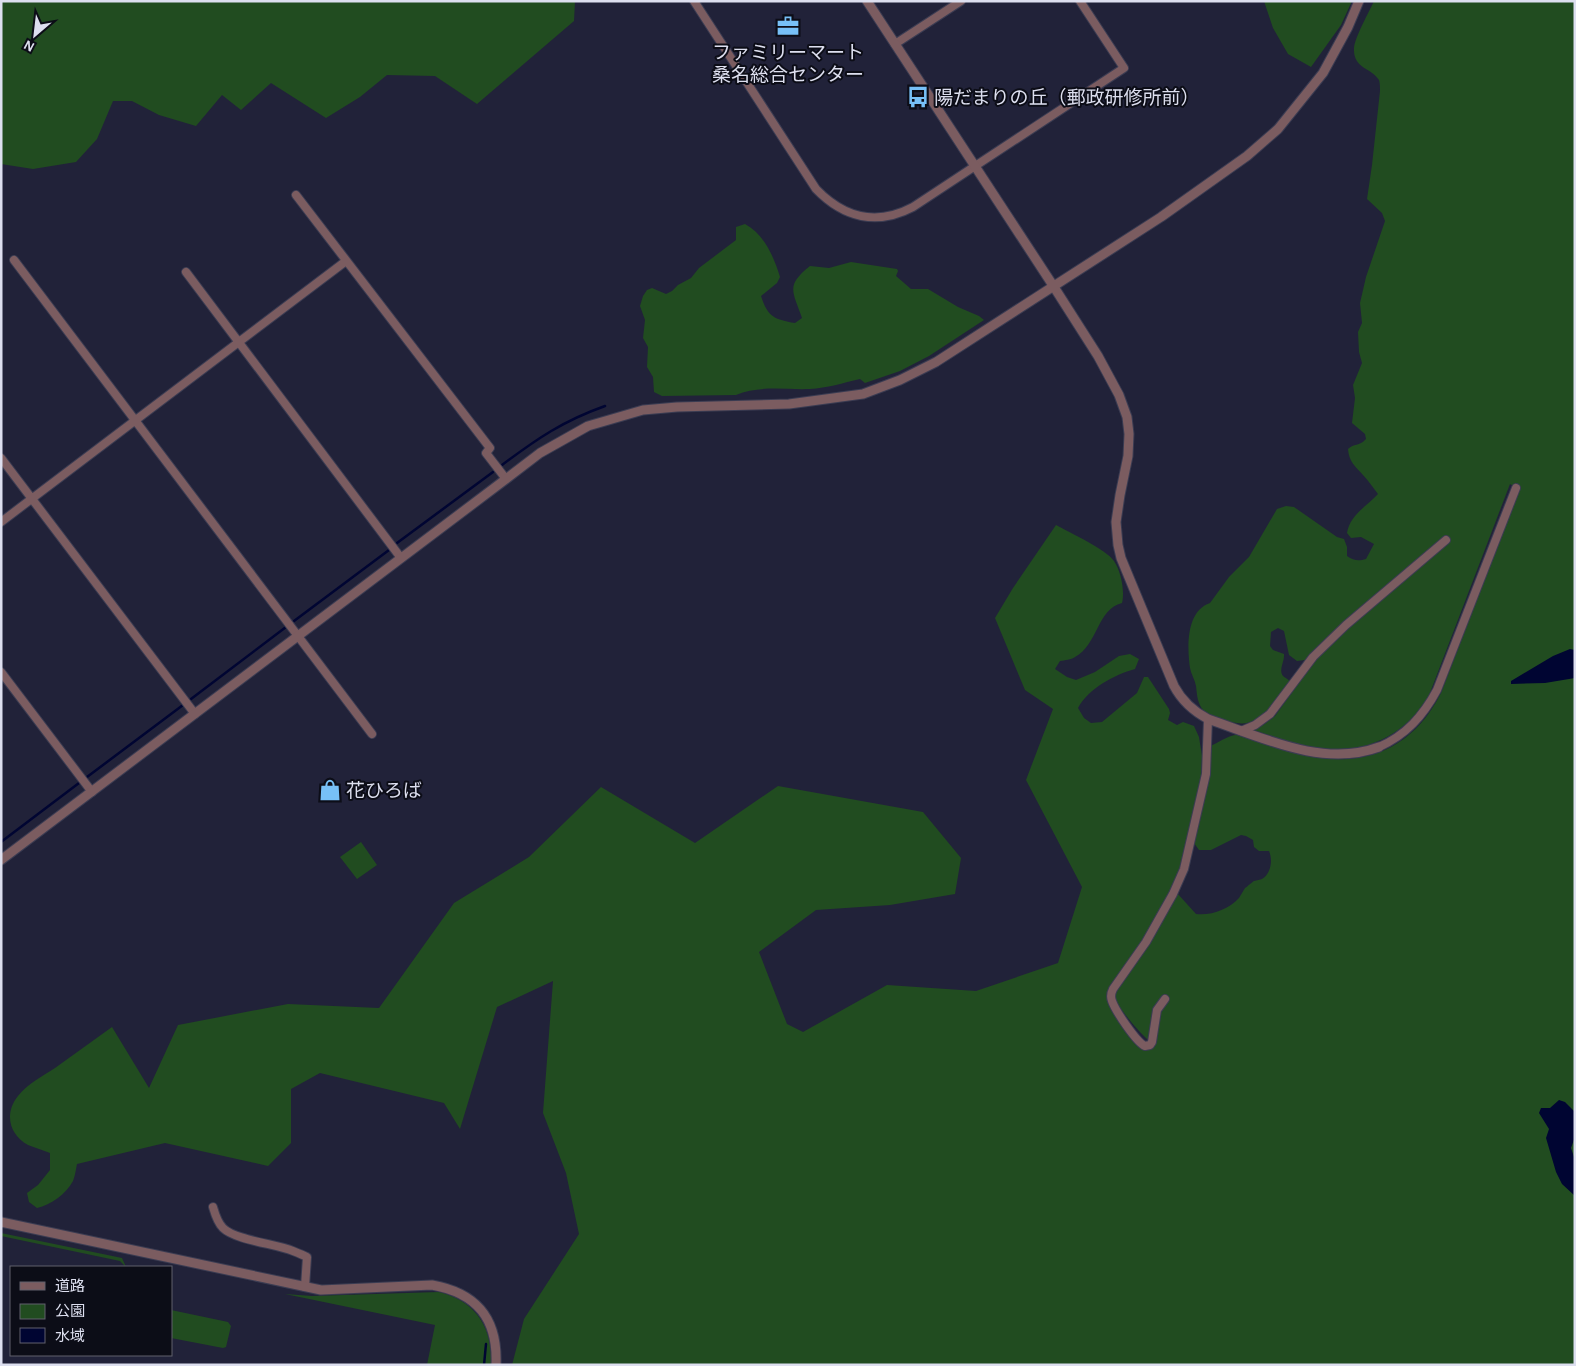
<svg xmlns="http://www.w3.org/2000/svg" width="1576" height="1366" viewBox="0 0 1576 1366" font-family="'Alegreya Sans','Noto Sans JP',sans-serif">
  <rect width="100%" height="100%" fill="#212239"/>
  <!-- green -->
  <path fill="#214c20" d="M1 1H575L574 21 477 104 435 76 387 75 360 97 326 118 271 83 241 110 222 95 196 126 159 115 132 101H113L97 139 76 162 33 169 1 164Z
    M1264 1H1352L1341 25 1311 67 1288 54 1273 28Z
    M1374 1H1575V1365H512L524 1319 579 1234 566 1173 543 1113 553 981 497 1007 460 1129 444 1103 320 1073 291 1089V1143L268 1166 165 1143 77 1164C76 1169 75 1176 73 1181 66 1194 51 1205 37 1208L29 1202 27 1193 38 1185 50 1170V1153C43 1150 35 1148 28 1145 9 1135 4 1113 18 1096 27 1084 43 1076 55 1068 74 1054 93 1041 112 1027L149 1088 178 1025 288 1004 379 1008 454 903 529 857 601 787 695 843 778 786 923 812 961 858 955 894 890 905 816 910 759 952 787 1024 803 1032 887 985 976 991 1058 963 1082 887 1026 780 1053 709 1025 690 995 618 1013 588 1056 525C1070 533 1106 549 1114 561 1121 571 1125 591 1122 603 1097 609 1098 645 1075 657 1071 660 1065 660 1060 661L1055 669 1067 677 1076 680 1095 672 1119 656 1130 654 1139 659 1135 669C1114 675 1089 688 1078 708L1084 718 1091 723 1102 722 1137 693 1144 677H1148L1169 709 1170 713 1168 720 1177 725 1183 722 1194 726 1199 737 1202 756 1201 778 1180 872 1152 928 1109 993 1142 1048 1146 1050 1149 1049 1153 1045 1152 1038 1147 1039C1138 1031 1118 1007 1113 996L1177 893 1196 914C1211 916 1229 909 1239 898 1241 895 1243 891 1245 888 1247 887 1252 882 1254 881 1257 880 1260 880 1262 879 1271 874 1273 860 1269 851H1259L1254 847 1253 840 1246 836 1241 835 1211 850H1199L1194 843 1210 774V746C1218 743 1227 736 1235 735 1245 734 1279 747 1290 751 1354 771 1410 755 1441 693L1519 490 1510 484 1428 698C1403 739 1355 758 1308 747 1290 742 1271 736 1253 730L1266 723 1275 716 1316 659 1349 627 1449 543 1444 537 1342 623 1305 660 1297 661 1289 655 1284 631 1278 628 1271 632 1270 646 1273 650 1284 654C1285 661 1278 670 1283 676 1285 678 1288 679 1290 681 1284 690 1277 701 1270 709 1254 726 1241 726 1221 719 1216 717 1208 715 1204 711 1197 704 1197 694 1196 686 1195 680 1191 674 1190 668 1187 647 1186 611 1210 603L1229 577 1249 557 1277 509 1286 506 1294 507 1337 537 1344 539 1347 547V556C1354 561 1359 561 1366 559L1374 544 1361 537 1351 538 1347 533C1350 515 1366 507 1378 494 1373 488 1369 481 1363 475 1355 466 1349 462 1348 449 1354 443 1359 447 1366 439L1365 434 1352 423 1355 398 1353 385 1362 363 1359 352 1358 332 1362 323 1360 303 1366 277 1385 221 1382 213 1367 199 1372 165 1380 91C1380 88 1380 83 1379 80 1371 67 1353 69 1354 48 1355 37 1369 12 1374 1Z
    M745 224C764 234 774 257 780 277L777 283 761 296C768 317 774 319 795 323L802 318C793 291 785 286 810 266L829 268 851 262 897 269 898 271 896 276 911 289H928L958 307 979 316 984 320 929 356 900 371 865 383 860 379C843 383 827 388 810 389 785 390 759 385 736 395L662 396 654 392 653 377 647 367 648 347 643 338 645 320 640 306 643 296 647 290 652 288 666 294 672 291 678 285 691 278 699 268 736 240V227Z
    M361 842 377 865 357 879 340 857Z
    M1 1233 122 1258 126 1267 120 1261 1 1236Z
    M439 1292C476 1301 493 1328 491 1365H427L435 1325 285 1294 312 1296Z
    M171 1310 228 1322 231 1326 226 1347 223 1348 171 1338Z"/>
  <!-- water -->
  <path fill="#000532" d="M1570 649 1575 650V678L1545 683 1511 684V681L1553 656Z
    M1559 1100 1565 1102 1575 1112V1137L1571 1148 1575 1160V1196L1562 1184 1556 1172 1546 1138 1549 1129 1539 1113 1541 1108H1550Z"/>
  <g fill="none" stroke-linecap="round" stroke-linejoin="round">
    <!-- stream -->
    <path stroke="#000532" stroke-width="2.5" d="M502 465C538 438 563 421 605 406
      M397 543 493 472
      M294 621 389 550
      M191 699 286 627
      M87 777 183 705
      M1 842 79 783
      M484 1365 486 1344"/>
    <!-- minor casing -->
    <g stroke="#3b3c52" stroke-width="10">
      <path id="minor" d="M694 1 816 189C844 218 877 226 913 207L1124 68 1080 1
        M895 44 961 1
        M296 195 490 448 486 453 506 479
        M14 260 372 734
        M186 272 401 558
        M1 458 195 714
        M1 522 346 261
        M1 672 92 792
        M1241 731 1255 725 1270 714 1313 657 1346 625 1446 540
        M1379 747C1406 735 1423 716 1437 690L1516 488
        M1165 999 1157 1010 1152 1042 1150 1045 1145 1046C1136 1042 1115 1010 1112 1001 1110 996 1111 993 1113 989L1146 942 1173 894 1184 869 1206 774 1208 719
        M213 1207C215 1214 217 1222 223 1228 235 1240 276 1244 293 1251 298 1253 303 1255 307 1257L305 1287"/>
    </g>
    <!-- tertiary casing -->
    <g stroke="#3b3c52" stroke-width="11">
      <path id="tertiary" d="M867 1 1054 287 1098 356 1119 395 1127 417 1129 434 1128 456 1120 495 1116 522 1118 545 1121 558 1174 686C1182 701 1193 711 1208 719 1261 737 1323 768 1379 747
        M1 860 506 479 540 453 588 426 643 410 677 407 789 404 863 394 900 380 936 362 1161 217 1247 156 1278 129 1323 73 1348 27 1359 1
        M1 1222 321 1290 432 1285C477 1293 498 1319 496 1365"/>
    </g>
    <!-- minor -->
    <use href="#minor" stroke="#7b5c60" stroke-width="8"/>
    <!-- tertiary -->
    <use href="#tertiary" stroke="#7b5c60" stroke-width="9"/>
  </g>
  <!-- icons -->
  <defs>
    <g id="office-bare" transform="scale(1.725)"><path d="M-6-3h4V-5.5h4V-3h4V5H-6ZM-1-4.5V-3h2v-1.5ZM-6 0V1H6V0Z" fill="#77c0f7" stroke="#0c0d17" stroke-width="2.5" paint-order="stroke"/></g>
    <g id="bus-bare" transform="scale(1.725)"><path d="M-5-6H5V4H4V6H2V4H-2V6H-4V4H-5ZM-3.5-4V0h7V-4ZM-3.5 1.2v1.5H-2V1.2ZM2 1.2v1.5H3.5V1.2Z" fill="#77c0f7" stroke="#0c0d17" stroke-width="2.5" paint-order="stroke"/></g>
    <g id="shop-bare" transform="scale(1.725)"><path d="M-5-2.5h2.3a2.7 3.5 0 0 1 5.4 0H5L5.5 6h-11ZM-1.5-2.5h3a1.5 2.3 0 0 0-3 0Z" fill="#77c0f7" stroke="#0c0d17" stroke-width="2.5" paint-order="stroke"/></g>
  </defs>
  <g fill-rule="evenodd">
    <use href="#office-bare" x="788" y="26"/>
    <use href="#bus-bare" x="918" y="97"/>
    <use href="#shop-bare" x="330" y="790"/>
  </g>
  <g text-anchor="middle" stroke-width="4" stroke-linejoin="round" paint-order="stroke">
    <!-- poi labels -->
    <g font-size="19" fill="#dddfef" stroke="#0c0d17" text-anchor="start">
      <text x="788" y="59" text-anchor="middle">ファミリーマート<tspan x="788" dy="22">桑名総合センター</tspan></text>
      <text x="934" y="104">陽だまりの丘（郵政研修所前）</text>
      <text x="346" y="797">花ひろば</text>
    </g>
  </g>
  <!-- border -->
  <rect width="1576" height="1366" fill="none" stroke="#dddfef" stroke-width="5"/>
  <!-- legend -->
  <rect x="10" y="1266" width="162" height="90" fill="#0c0d17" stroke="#60616d"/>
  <rect x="20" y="1282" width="25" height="8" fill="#7b5c60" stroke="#60616d"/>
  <text x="55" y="1291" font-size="15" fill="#dddfef">道路</text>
  <rect x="20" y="1304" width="25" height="15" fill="#214c20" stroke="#60616d"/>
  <text x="55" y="1316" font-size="15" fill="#dddfef">公園</text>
  <rect x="20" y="1328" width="25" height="15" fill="#000532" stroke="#60616d"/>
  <text x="55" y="1341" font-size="15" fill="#dddfef">水域</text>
  <!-- north arrow -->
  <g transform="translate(35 35) rotate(208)" stroke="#0c0d17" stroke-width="4" paint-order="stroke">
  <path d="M0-4L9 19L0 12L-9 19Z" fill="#dddfef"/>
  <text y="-8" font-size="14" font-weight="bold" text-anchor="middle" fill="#dddfef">N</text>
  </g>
</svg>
